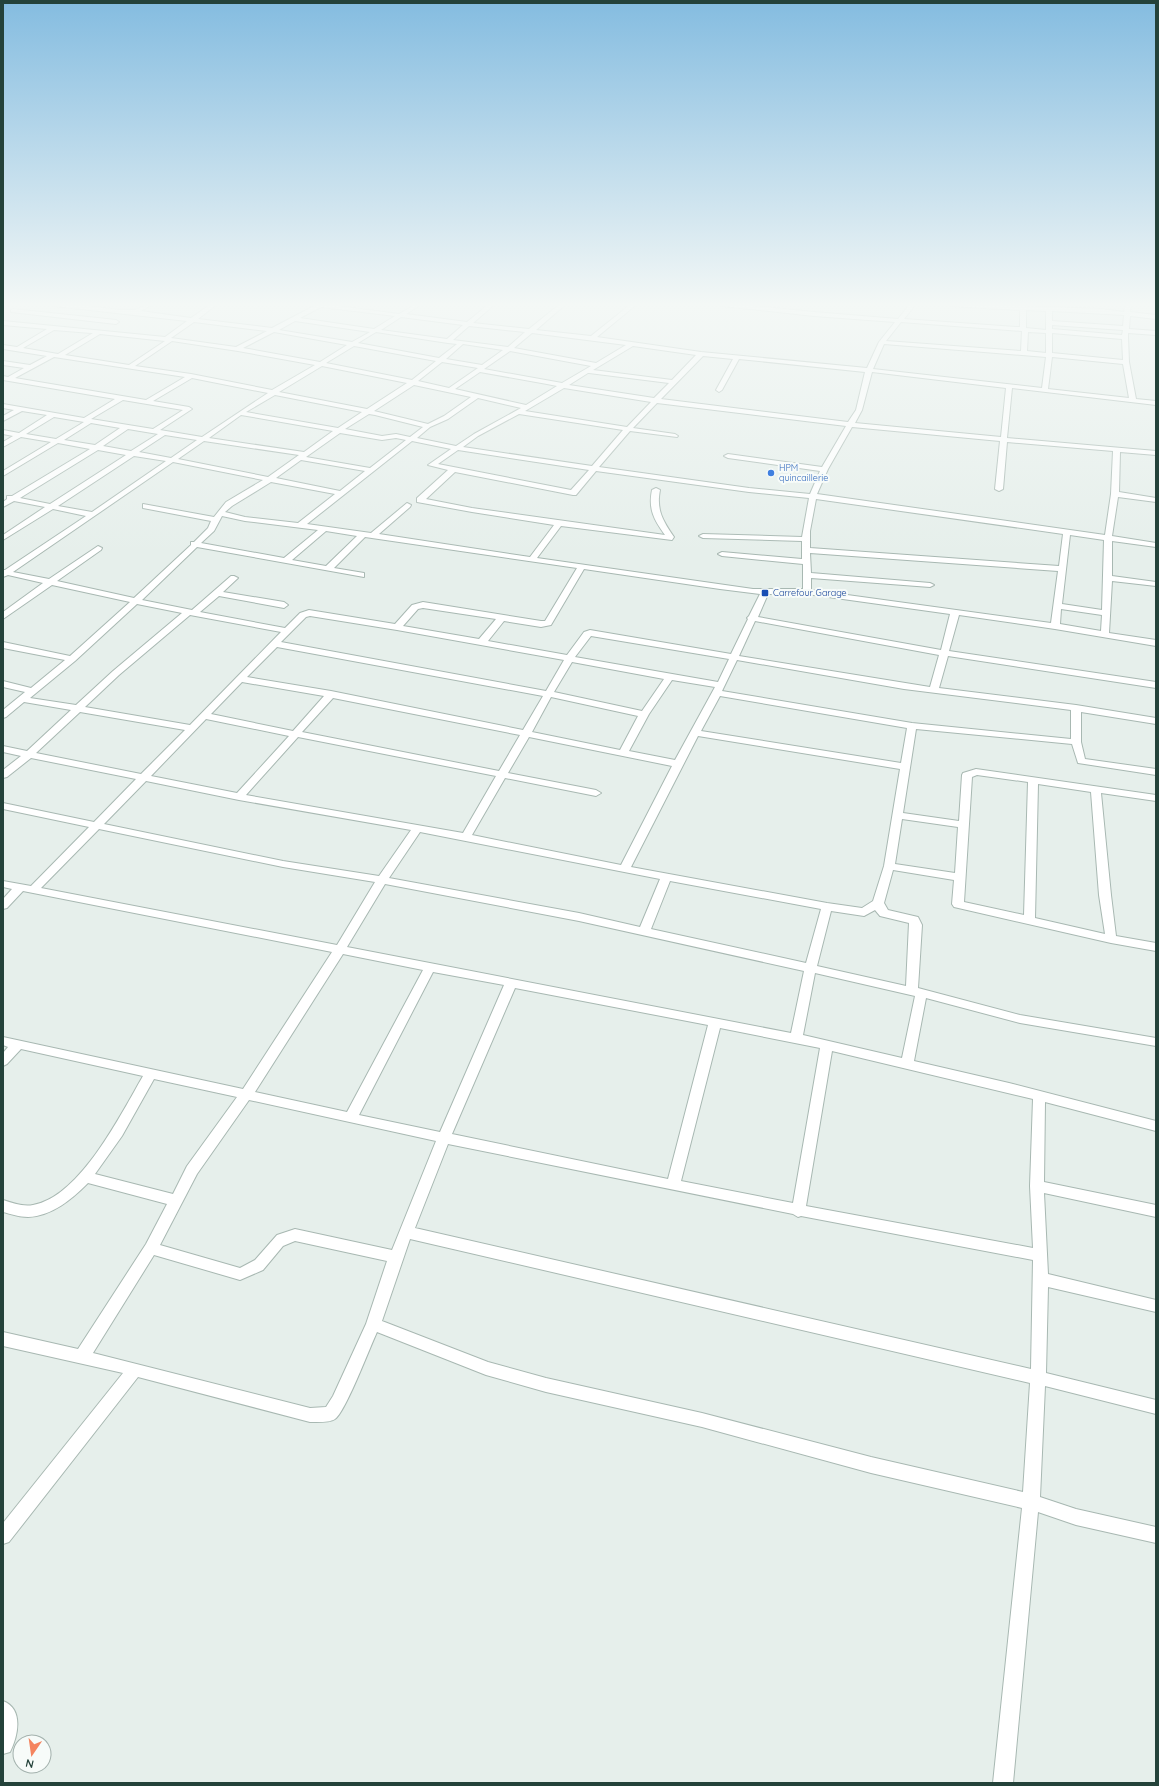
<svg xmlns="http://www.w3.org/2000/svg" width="1159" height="1786" viewBox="0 0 1159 1786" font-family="Quicksand,sans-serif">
  <rect width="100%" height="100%" fill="#e6efeb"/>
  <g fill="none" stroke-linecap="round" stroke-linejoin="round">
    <!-- minor casing -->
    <g stroke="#a8b8b2" stroke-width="2">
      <path id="minor" d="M51 304C78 301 105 311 132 310 139 310 145 304 153 304L141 311 191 318 211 304H217L198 319 272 328 314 306 308 304H322L399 314 416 304H422L406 314 467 322 489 304H495L473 323 529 329 560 304H566L536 330 591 336 631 304H637L597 337 701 352 867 368 879 342 895 322 814 316 722 306 719 304H734L814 312 898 319 910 304H916L904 319 1016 327H1020V310L950 306 947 304H973L1102 309 1124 312 1125 304H1131L1130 312 1156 315V319L1130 316 1129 329 1156 331V335L1128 333V337L1129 362 1136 399 1156 401V405L1012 388 1007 438 1156 451V455L1120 452 1119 492 1156 498V502L1118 497 1112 536 1156 543V547L1112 541V576L1156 582V586L1112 581 1109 633 1156 640V646L1055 629 959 615 949 651 1156 682V688L948 656 939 688 1076 705 1156 718V724L1081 712V742L1085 759 1156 769V775L1078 763 1072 744 916 729 903 813 959 821 962 775 963 773 976 769 1156 795V801L1101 793 1111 895 1116 936 1156 943V951L1111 943 954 907 952 904 954 880 893 870 884 903 888 910 918 917 922 925 918 988 1020 1015 1156 1038V1046L1020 1023 926 998 914 1061 1009 1083 1156 1121V1131L1045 1102 1044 1182 1156 1205V1217L1044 1193 1048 1274 1156 1300V1312L1048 1287 1046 1373 1156 1400V1414L1045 1386 1040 1497 1076 1509 1156 1527V1543L1076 1525 1038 1512 1013 1783H993L1022 1508 871 1473 702 1427 546 1392 486 1375 377 1332C370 1347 345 1413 335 1419 329 1423 317 1422 310 1422L138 1377 9 1542 3 1544V1523L123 1373 3 1346V1332L78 1349 146 1244 167 1204 88 1183C72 1199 52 1216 28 1217 19 1217 11 1214 3 1212V1200C13 1203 23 1207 33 1205 80 1197 121 1114 143 1076L21 1049 7 1064 3 1066V1053L8 1047 3 1045V1037L243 1089 332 952 23 891 7 908 3 909V899L12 889 3 887V881L31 886 89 827 3 809V803L94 822 136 779 31 758 7 777 3 778V770L21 756 3 752V746L27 751 71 710 24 702 6 717 3 718V710L25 692 3 687V681L31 688 65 660 3 648V642L70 656 130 602 52 585 3 619V612L43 583 8 575 3 577V570H5L86 516 53 509 3 540V535L45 507 14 501 3 507V502L7 499V496H12L90 449 58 443 3 476V471L51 442 21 437 3 447V442L13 436 3 434V430L19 433 47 415 22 411 3 421V416L14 410 3 408V404L84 418 115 399 3 380V376L8 377 24 368 3 365V361L30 365 47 356 3 349V345L17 347 47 329 3 325V321L165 337 187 321 54 306ZM321 307 395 316 374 329 300 318ZM1026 310 1046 311V330L1026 328ZM1052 311 1124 315 1123 326 1052 321ZM401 317 463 325 447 339 381 330ZM295 321 370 332 352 342 279 330ZM194 322 267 331 236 347 171 338ZM901 322 1022 331 1021 351 886 341ZM1052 325 1123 330 1122 335 1052 329ZM469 326 525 332 508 347 453 340ZM54 330 91 333H93L58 354 23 348ZM274 332 347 345 320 362 243 348ZM376 332 448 343 457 344 439 358 358 343ZM1028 332 1046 333V353L1027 351ZM532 333 626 345 596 363 514 348ZM1052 333 1122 339 1123 360 1052 353ZM100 334 165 341 129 365 65 355ZM172 341 238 351 315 365 272 390 191 374 135 366ZM463 344 503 350 482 365 446 359ZM884 344 1046 357 1042 388 873 369ZM354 346 436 361 412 380 326 363ZM633 346 696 355 672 380 593 370ZM510 351 591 366 562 383 484 369ZM703 356 733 359 716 390 719 392 722 390 739 359 865 372 856 410 848 422 661 399ZM54 357 185 377 146 400 15 378ZM1052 357 1123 364 1129 398 1048 389ZM442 362 478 368 449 388 418 381ZM322 366 407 383 367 409 279 392ZM480 372 547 384 557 386 526 405 455 389ZM872 372 1006 388 1001 437 855 423 862 410ZM588 373H589L669 383 654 398 569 385ZM192 378 268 393 202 437 160 430 192 409 189 407 153 401ZM414 385 471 397 444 416 428 424 374 411ZM564 388 651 402 627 427 525 411ZM275 395 362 412 338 428 246 412ZM478 398 521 408 474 434 456 446 417 438 430 427 448 419ZM123 400 183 410 153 429 91 419ZM657 403 846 426 822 467 728 454 724 456 728 458 820 471 810 494 749 488 599 467 630 431 677 437 678 436 675 434 633 428ZM369 414 375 415 423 427 410 437 396 434 382 436 345 429ZM519 414 623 430 592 466 463 447 478 436ZM241 415 333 431 304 452 209 438ZM54 417 84 422 56 439 26 434ZM91 423 120 428 95 445 64 440ZM852 427 1000 441 995 489 999 491 1003 489 1007 442 1113 451 1111 494 1105 535 817 494 828 469ZM128 429 158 434 131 451 103 446ZM340 433 382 440 396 438 406 440 370 468 306 457ZM165 435 197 440 171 458 139 452ZM204 441 299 455 268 477 178 459ZM412 441 451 449 428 465 448 470 417 498V502L472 512 554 525 530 557 379 534 410 507 411 505 407 503 371 533 307 524ZM98 450 126 455 50 504 20 498ZM458 450 589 470 571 490 438 464ZM134 456 166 461 92 512 58 506ZM301 460 365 471 340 491 276 478ZM173 462 263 480 226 502 214 517 143 504V508L211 521 208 528 194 542H191V545L134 598 57 581 101 550 102 548 98 546 49 579 13 572ZM596 471 749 492 809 498 802 537 703 534 699 536 703 538 802 541V559L722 552 718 554 722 556 803 564V589H753L537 558 561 526 672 540 674 537C663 521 656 510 660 490L656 488 652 490C648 509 654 520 665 535L472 508 426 499 455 472 573 495H576ZM271 482 335 494 298 523 245 517 225 512 232 506ZM816 499 1063 534 1059 566 810 548V531ZM222 516 245 521 318 530 284 558 201 543 214 531ZM326 531 357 536 326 566 292 560ZM1070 535 1104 540 1102 610 1062 604ZM365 537 577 568 545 621H541L423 602 412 605 395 624 309 610 300 613 285 628 200 612 219 596 284 608 288 605 284 602 223 592 238 578 234 576H231L192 610 142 600 197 547 364 577V573L334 568ZM810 553 1058 571 1051 623 811 590V578L930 587 934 585 930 583 811 573ZM584 569 720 589 760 594 749 616 747 618 748 619 731 654 590 630 584 632 567 655 488 641 504 621 541 627 551 625ZM768 594H807L950 614 941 650 758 617ZM137 604 182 613 113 671 76 705 30 698 75 661ZM423 608 496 619 479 639 403 626 418 609ZM1061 609 1102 615 1101 631 1060 624ZM190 615 281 632 190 725 85 707 119 675ZM310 616 397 630 564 660 546 691 281 642 306 617ZM755 621 939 655 930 687 739 656ZM591 636 729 659 718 682 575 657ZM277 647 543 696 523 730 331 691 247 677ZM737 660 904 689 1071 710V739L912 723 722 691ZM572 662 664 679 642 711 554 692ZM672 680 715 687 675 760 629 751 649 714ZM242 682 324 696 293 731 211 714ZM720 696 907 728 901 763 701 731ZM551 697 638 716 620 750 532 732ZM333 698 520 735 499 771 302 732ZM80 712 185 730 141 774 36 753ZM206 719 289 736 237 793 151 776ZM698 736 900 769 884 866 873 901 862 908 827 903 631 867ZM298 737 496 776 463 833 246 795ZM529 737 672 766 621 865 472 835 505 778 596 796 601 793 596 790 508 773ZM977 775 1028 782 1024 915 964 902 972 777ZM146 781 239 800 411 830 379 876 283 861 104 824ZM1038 784 1091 792 1099 895 1105 934 1035 918ZM902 819 958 827 955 873 895 864ZM99 829 283 867 375 882 337 945 41 888ZM420 832 660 879 640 927 579 913 389 878ZM670 881 821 909 806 963 651 929ZM385 884 579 921 804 971 791 1033 347 947ZM875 910 880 916 909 923 906 986 817 966 831 911 864 916ZM343 954 423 970 347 1112 255 1092ZM433 972 504 985 440 1132 359 1115ZM815 973 915 996 902 1058 803 1035ZM515 988 708 1025 668 1179 452 1134ZM720 1028 820 1048 793 1203 681 1181ZM832 1051 1033 1099 1030 1186 1033 1248 806 1206ZM154 1079 237 1097 187 1166 173 1194 95 1174 122 1136ZM249 1100 436 1141 392 1250 295 1229 277 1235 255 1260 240 1268 160 1245 197 1174ZM448 1144 793 1214 798 1217 801 1216 1033 1260 1031 1369 415 1228ZM410 1239 1030 1383 1023 1492 871 1457 702 1413 546 1378 488 1362 382 1321ZM295 1241 387 1261 366 1324 333 1396 326 1407 310 1408 93 1353 154 1255 240 1280 263 1270 283 1246Z
        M13 309 116 320 119 322 116 324 11 312V310Z
        M3 1701C24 1709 18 1736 10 1752L3 1754Z"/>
    </g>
    <!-- minor -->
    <use href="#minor" fill="#fff" fill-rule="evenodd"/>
  </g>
  <!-- sky -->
  <linearGradient id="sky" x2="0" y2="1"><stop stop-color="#84bce0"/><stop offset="0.55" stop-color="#f4f8f6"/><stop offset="1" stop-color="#f4f8f6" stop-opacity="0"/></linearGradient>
  <rect width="1159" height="554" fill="url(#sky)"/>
  <!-- markers -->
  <circle fill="#3f7fe0" stroke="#f7fbf9" stroke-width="1.5" cx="771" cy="473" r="4"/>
  <rect fill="#1a4fb4" stroke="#f7fbf9" stroke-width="1.5" x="761" y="589" width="8" height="8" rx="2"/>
  <g text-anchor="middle" stroke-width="4" stroke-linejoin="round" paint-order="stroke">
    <!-- far-shop labels -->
    <g font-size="9" fill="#366cbe" stroke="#f7fbf9" text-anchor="start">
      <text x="779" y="471">HPM<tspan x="779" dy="10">quincaillerie</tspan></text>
    </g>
    <!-- far-transit labels -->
    <g font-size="9" fill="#164399" stroke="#f7fbf9" text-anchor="start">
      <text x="773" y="596">Carrefour Garage</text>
    </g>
  </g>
  <!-- border -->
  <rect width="1159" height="1786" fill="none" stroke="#24423a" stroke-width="8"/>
  <!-- north arrow -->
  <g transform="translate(32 1754) rotate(193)"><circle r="19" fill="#f7fbf9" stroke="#a3b1ad"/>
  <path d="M0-3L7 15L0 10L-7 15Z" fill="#f4845f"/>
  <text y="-6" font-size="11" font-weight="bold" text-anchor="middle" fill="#24423a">N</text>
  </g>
</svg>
